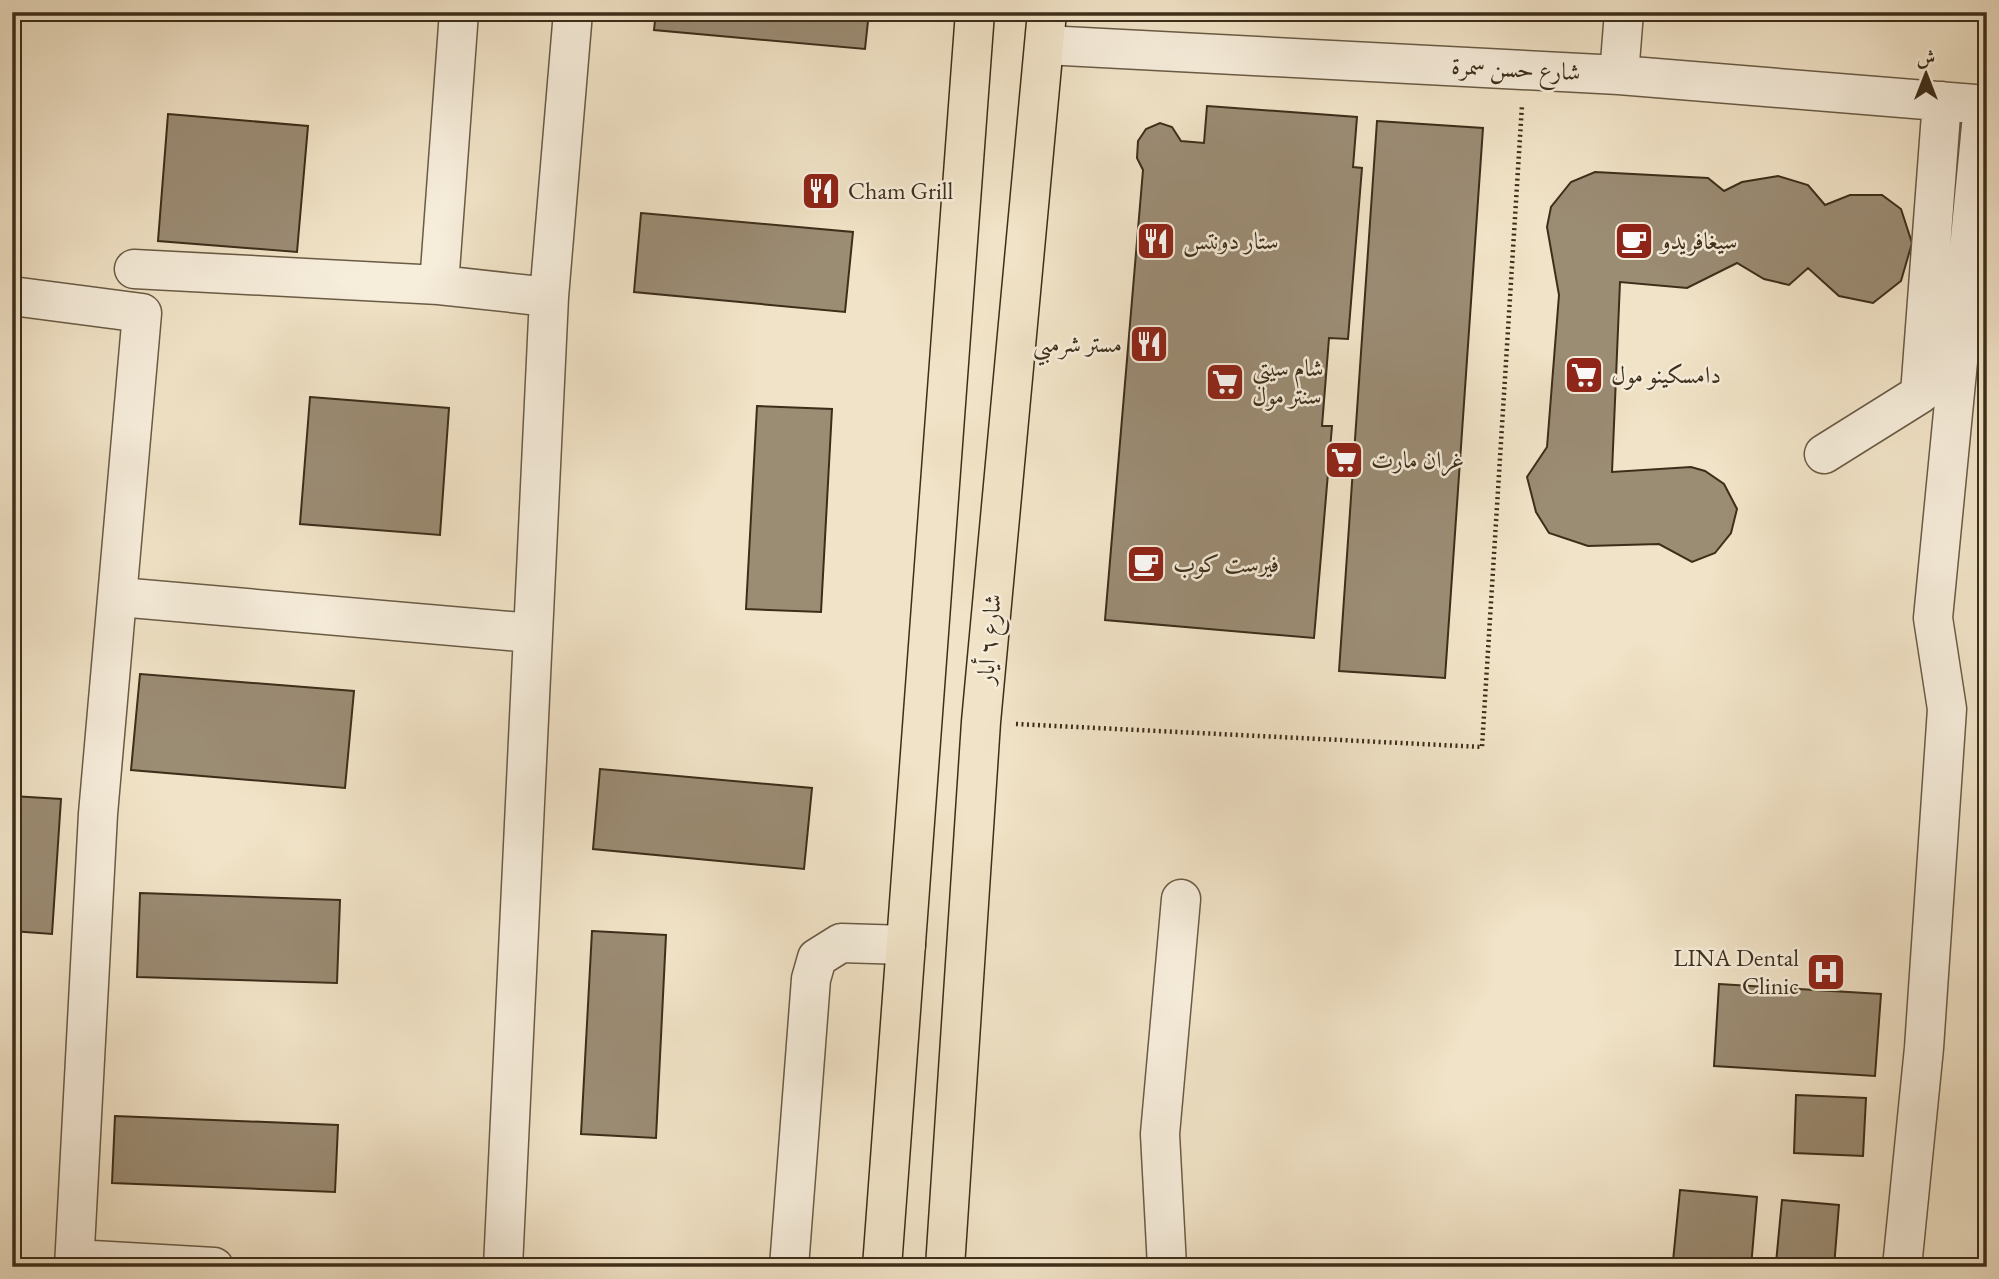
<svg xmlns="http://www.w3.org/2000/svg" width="1999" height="1279" viewBox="0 0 1999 1279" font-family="'EB Garamond',Amiri,serif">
  <rect width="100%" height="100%" fill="#f1e3c7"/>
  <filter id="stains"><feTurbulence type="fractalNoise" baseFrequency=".00286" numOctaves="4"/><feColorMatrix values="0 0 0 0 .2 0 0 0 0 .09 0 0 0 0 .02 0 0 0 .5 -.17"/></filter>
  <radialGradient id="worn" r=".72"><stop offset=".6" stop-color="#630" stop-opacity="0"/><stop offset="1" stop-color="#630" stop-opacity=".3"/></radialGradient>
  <!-- building -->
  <path fill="#9b8c74" stroke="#3d2e1a" stroke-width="2" d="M656 12H869L865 49 654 30Z
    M1207 106 1357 117 1353 167 1362 168 1348 339 1329 338 1322 426H1332L1314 638 1105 620 1143 170 1137 158 1138 141 1146 129 1160 123 1172 127 1181 141 1204 143Z
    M168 114 308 126 297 252 158 241Z
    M1377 121 1483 128 1445 678 1339 671Z
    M1595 172 1708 178 1724 191 1742 182 1778 176 1808 185 1825 205 1850 195H1882L1901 209 1912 243 1901 281 1873 303 1839 296 1808 268 1789 285 1764 279 1737 263 1687 288 1620 282 1612 472 1691 467 1705 471 1724 484 1737 509 1731 533 1715 553 1692 562 1659 544 1588 546 1549 533 1536 512 1527 477 1547 447 1559 295 1547 227 1551 207 1571 182Z
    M641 213 853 232 845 312 634 292Z
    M310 397 449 408 440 535 300 524Z
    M757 406 832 409 821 612 746 609Z
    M140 674 354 691 345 788 131 770Z
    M600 769 812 788 804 869 593 849Z
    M12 796 61 799 52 934 12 931Z
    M140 893 340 900 337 983 137 977Z
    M592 931 666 935 656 1138 581 1134Z
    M1719 984 1881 994 1875 1076 1714 1066Z
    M12 1058 18 1059 14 1158H12Z
    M1796 1095 1866 1098 1863 1156 1794 1153Z
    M115 1116 338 1125 335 1192 112 1183Z
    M1680 1190 1757 1197 1751 1267 1673 1261Z
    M1782 1200 1839 1205 1834 1267 1776 1263Z"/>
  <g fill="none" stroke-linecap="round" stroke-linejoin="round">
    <!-- minor casing -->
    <g stroke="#6a5b45" stroke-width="41">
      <path id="minor" d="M1045 45 1619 75 1987 105
        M1619 75 1624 12
        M134 269 439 285 549 297
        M439 285 459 12
        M12 296 142 313 98 814 74 1267
        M1824 454 1920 394 1942 101
        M119 597 532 633
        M75 1259 214 1267
        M503 1267 549 297 573 12
        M789 1267 811 979 817 958 841 943 906 945
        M1167 1267 1160 1134 1181 899
        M1902 1267 1924 1048 1947 709 1933 618 1983 105"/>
    </g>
    <!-- major casing -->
    <g stroke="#3d2e1a" stroke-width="41">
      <path id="major" d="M882 1267 975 12
        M945 1267 981 722 1047 12"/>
    </g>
    <!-- path -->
    <path stroke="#3d2e1a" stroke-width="4.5" stroke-dasharray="2 3.5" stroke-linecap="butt" d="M1016 724 1482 747 1522 105"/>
    <!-- minor -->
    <use href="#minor" stroke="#f6eddb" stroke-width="38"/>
    <!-- major -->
    <use href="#major" stroke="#f1e3c7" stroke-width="38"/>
  </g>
  <!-- icons -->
  <defs>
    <g id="restaurant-square" transform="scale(2.0125)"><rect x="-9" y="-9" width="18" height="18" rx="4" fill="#8f2418" stroke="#f6eddb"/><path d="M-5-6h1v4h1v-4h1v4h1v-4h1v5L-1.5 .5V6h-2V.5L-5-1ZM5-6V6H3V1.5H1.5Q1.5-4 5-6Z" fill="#fff"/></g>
    <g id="cafe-square" transform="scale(2.0125)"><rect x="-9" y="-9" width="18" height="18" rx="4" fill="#8f2418" stroke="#f6eddb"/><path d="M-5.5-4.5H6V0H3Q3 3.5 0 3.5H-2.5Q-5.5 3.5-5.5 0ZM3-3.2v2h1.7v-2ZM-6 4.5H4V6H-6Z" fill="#fff"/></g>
    <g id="supermarket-square" transform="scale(2.0125)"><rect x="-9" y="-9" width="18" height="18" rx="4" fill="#8f2418" stroke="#f6eddb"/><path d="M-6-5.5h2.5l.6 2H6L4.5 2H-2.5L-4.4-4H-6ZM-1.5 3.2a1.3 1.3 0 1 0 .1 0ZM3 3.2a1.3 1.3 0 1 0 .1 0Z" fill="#fff"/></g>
    <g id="hospital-square" transform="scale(2.0125)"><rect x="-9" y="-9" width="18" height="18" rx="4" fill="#8f2418" stroke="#f6eddb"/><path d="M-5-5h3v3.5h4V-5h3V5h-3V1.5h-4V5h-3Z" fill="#fff"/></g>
  </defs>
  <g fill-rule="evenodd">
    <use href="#restaurant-square" x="821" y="191"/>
    <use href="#restaurant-square" x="1156" y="241"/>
    <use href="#cafe-square" x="1634" y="241"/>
    <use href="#restaurant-square" x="1149" y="344"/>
    <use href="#supermarket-square" x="1584" y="375"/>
    <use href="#supermarket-square" x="1225" y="382"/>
    <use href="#supermarket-square" x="1344" y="460"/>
    <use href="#cafe-square" x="1146" y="564"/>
    <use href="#hospital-square" x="1826" y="972"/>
  </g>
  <g text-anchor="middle" stroke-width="5" stroke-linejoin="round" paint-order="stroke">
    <!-- street labels -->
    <g font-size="24" fill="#3d2e1a" stroke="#f6eddb">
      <text transform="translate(1516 69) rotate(3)" y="8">شارع حسن سمرة</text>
      <text transform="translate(989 639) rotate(-85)" y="8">شارع ٦ أيار</text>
    </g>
    <!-- poi labels -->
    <g font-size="24" fill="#3d2e1a" stroke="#f6eddb" text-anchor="start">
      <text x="848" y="199">Cham Grill</text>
      <text x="1183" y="249">ستار دونتس</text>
      <text x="1661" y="249">سيغافريدو</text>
      <text x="1122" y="352" text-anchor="end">مستر شرمبي</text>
      <text x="1252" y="376">شام سيتي<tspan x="1252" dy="28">سنتر مول</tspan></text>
      <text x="1611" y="383">دامسكينو مول</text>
      <text x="1371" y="468">غران مارت</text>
      <text x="1173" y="572">فيرست كوب</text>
      <text x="1799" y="966" text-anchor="end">LINA Dental<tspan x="1799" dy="28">Clinic</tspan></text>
    </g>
  </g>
  <!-- margin -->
  <rect width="1999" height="1279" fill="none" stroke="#f1e3c7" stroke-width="42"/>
  <rect x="14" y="14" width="1971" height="1251" fill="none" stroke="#3d2e1a" stroke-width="3.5"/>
  <rect x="21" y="21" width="1957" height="1237" fill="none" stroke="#3d2e1a" stroke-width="2"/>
  <!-- north arrow -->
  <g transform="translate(1926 74)" stroke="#f6eddb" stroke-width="5" paint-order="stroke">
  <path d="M0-5L12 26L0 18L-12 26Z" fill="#3d2e1a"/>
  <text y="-10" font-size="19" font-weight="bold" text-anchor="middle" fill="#3d2e1a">ش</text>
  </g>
  <rect width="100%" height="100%" filter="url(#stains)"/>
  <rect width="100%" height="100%" fill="url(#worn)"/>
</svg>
